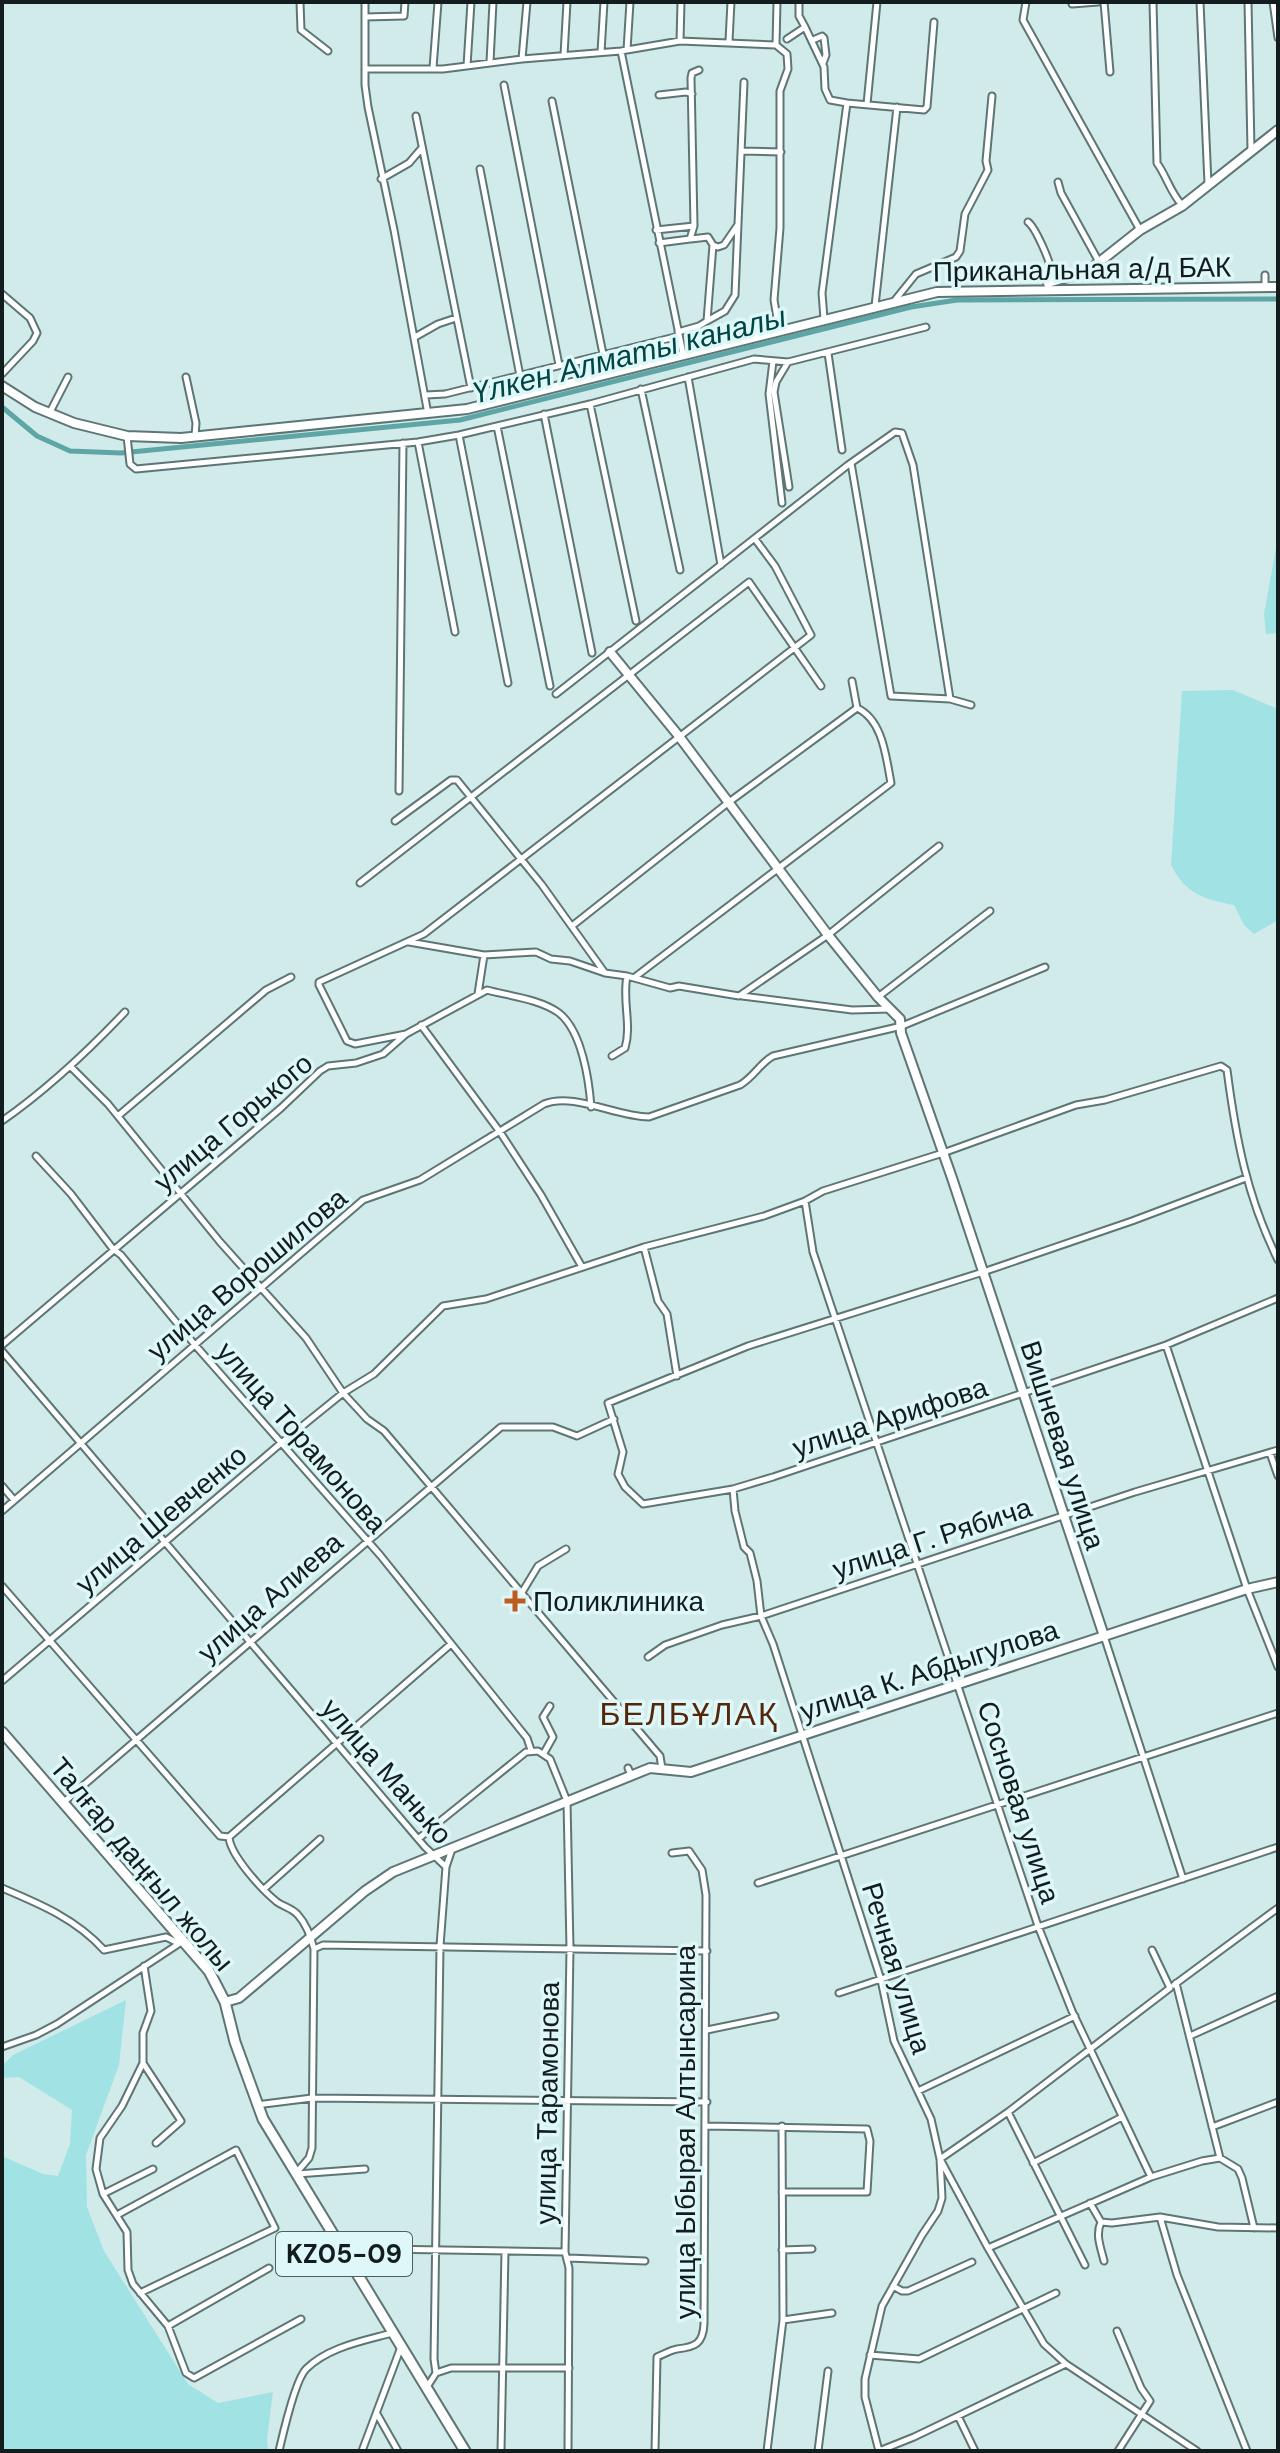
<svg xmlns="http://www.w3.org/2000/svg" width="1280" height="2453" viewBox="0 0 1280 2453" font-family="'DM Sans',sans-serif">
  <rect width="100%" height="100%" fill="#d1eaea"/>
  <!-- green -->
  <path fill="#a1e3e4" d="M1278 537V633L1266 634 1264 614Z
    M1233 690 1278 709V920L1254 934 1244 925 1234 905C1203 899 1186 894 1171 865L1182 691Z
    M126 2000 119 2065 86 2155 87 2207 104 2251 188 2384 218 2403 273 2392 267 2439 268 2451H2V2156L43 2174 58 2176 70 2144 72 2110 19 2077 2 2078V2066L13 2055Z"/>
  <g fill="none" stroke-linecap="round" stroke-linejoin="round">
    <!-- canal -->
    <path stroke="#5ea5a6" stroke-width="5" d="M2 407 37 436 70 451 121 453 460 420 911 307 957 300 1278 299"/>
    <!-- street casing -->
    <g stroke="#5e7575" stroke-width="9">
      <path id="street" d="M300 2 301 30 328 51
        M365 2V85L368 107 394 230 428 414
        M1026 2 1023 20 1140 230
        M1104 2 1110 72
        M1153 2 1157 163C1167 177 1170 192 1182 205
        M1200 2 1208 184
        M1248 2 1251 150
        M1273 2 1278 38
        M1072 4 1098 2
        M365 17 404 16 405 2
        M805 27 824 67 825 89 830 100 847 103
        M787 39 805 27 799 16V2
        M813 40 822 36 824 38 826 55 823 63
        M680 41 681 2
        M729 41 731 2
        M776 45 777 2
        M627 50 630 2
        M621 51 683 354
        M601 52 604 2
        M564 55 567 2
        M522 59 527 2
        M490 62 493 2
        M467 66 471 2
        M433 68 438 2
        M365 69H443L522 59 621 51 680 41 776 45 787 54 788 69 780 91V228L774 300 779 330
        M504 85 559 365
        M659 95 686 92 692 94
        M552 101 603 354
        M867 104 877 2
        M416 116 471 388
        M741 151 781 152
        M480 169 520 376
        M381 179 409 163 421 149
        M1058 182 1061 193 1099 262
        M1028 222C1035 227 1051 262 1051 272 1051 277 1048 281 1047 285
        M656 230 694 226
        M659 243 690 239 694 226 691 78 692 73 699 70
        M713 245 718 247 724 245 737 226
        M1265 275V286
        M2 294 30 318 37 333 33 341 2 374
        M895 300 916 274 956 257 960 251 965 214 988 170 986 161 992 96
        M875 306 897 107
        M824 319 822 293 847 103 924 110 927 107 934 22
        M707 321 725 311 735 295 744 82
        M678 332 699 326 707 321 713 245 708 237 691 239
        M415 337 438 324 456 318
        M828 353 842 450
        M582 360 585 379
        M773 361 769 394 782 503
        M788 362 776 382 774 392 789 487
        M186 377 196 423 195 436
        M688 377 721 565
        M641 389 680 570
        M426 395 445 394 679 336
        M590 404 636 621
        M50 412 68 377
        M544 414 592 653
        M497 426 550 686
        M459 435 508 683
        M127 436 130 464 136 469 418 442 459 435 590 404 754 359 788 362 926 327
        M418 442 455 632
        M851 463 891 696 950 699 971 705
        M852 681 857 708
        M556 694 848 465 895 432 902 433 913 465 950 699
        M399 791 403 443
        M395 821 451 780H457L542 885 605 973 627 976
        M360 883 749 582 821 686
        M572 926 729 802 857 708C883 720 886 757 891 783L635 977
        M409 942 484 955 536 952 551 959 570 961 605 973
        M478 994 484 955
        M742 996 852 1010 891 1009
        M878 997 990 911
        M421 1025 500 1132 541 1195 582 1267
        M406 1034 355 1044 347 1041 319 985V982L424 934 811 635 775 566 755 539
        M612 1056 625 1048C632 1025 622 1001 627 976L670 988 679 986 739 996 828 935 939 846
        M71 1067 108 1104 220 1242 306 1338 343 1393 367 1419 384 1431 660 1756 662 1769
        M118 1116 266 990 291 977
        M2 1121C48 1089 87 1052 125 1012
        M36 1156 71 1194 113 1249 121 1255 195 1345 380 1555 527 1738 531 1750
        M1246 1178 1132 1221 983 1272 748 1346 608 1403 623 1452 618 1474 625 1487 643 1504 733 1489 773 1477 1166 1345 1278 1298
        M805 1201 813 1252 1038 1926 1072 2011 1151 2177
        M644 1247 658 1301 667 1314 677 1376
        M2 1345 281 1108 320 1071 328 1066 356 1063 383 1054 406 1034 487 990C509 996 540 999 559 1013 582 1031 589 1080 591 1107
        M1166 1345 1247 1589 1278 1667
        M2 1351 425 1847 446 1867 440 1946 434 2359 436 2373
        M1270 1453 1278 1476
        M2 1486 14 1500
        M733 1489 735 1511 744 1547 750 1553 757 1581 761 1616 773 1644 881 1980 894 2041 931 2119 940 2159 942 2198 938 2211 922 2235 882 2306 865 2379V2397L879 2451
        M2 1511 363 1200 420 1180 544 1104C574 1092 616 1117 649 1117L740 1085C754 1077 760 1063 773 1056L902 1026 1045 967
        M2 1586 220 1836 229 1837C230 1855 262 1890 277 1902 284 1907 292 1908 298 1915 307 1925 311 1937 314 1949L312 2148 309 2158 297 2172
        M521 1594 538 1566 566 1549
        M1104 1636 1183 1879
        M648 1657 665 1645 722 1625 761 1616 1135 1492 1278 1450
        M2 1681 280 1444 343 1393 374 1374 443 1306 486 1299 644 1247 764 1216 805 1201 823 1191 943 1153 1076 1105 1105 1100 1221 1066 1227 1070C1236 1139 1247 1197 1278 1260
        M544 1753 553 1737 543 1717 550 1706
        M628 1768 631 1775
        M64 1802 501 1427H553L577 1436 614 1419
        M229 1837 451 1644
        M418 1839 526 1752 538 1751 550 1759 567 1801 570 1949 565 2252 569 2268 568 2451
        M446 1867 452 1849
        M758 1883 1278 1713
        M2 1888C40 1904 76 1919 104 1950L166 1937 178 1943
        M264 1889 320 1839
        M314 1949 323 1945 707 1951
        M1152 1950 1170 1988 1008 2112 940 2159 988 2248 1044 2344 1066 2364 1197 2451
        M144 1966 151 2011 143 2033V2063L122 2106 100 2138 96 2169 103 2194 127 2232 128 2270 133 2284 168 2326 269 2268
        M1176 1983 1220 2158
        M1174 1985 1278 1908
        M839 1993 1278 1847
        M707 2030 775 2016
        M1190 2036 1278 1996
        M2 2047 36 2035 57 2024 183 1941
        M143 2063 181 2121 156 2143
        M918 2091 1075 2016
        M256 2105 312 2098 707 2102
        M1008 2112 1085 2265
        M706 2126 867 2129 870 2141 867 2192H782
        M1212 2127 1278 2102
        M1033 2163 1122 2117
        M297 2174 365 2169
        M103 2194 153 2169
        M1090 2203 1101 2222 1112 2223 1160 2217 1218 2227 1278 2228
        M117 2215 236 2150 275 2228 140 2293
        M1160 2217 1177 2275 1247 2451
        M1101 2222C1095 2235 1101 2248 1104 2261
        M988 2248 1151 2177 1202 2161 1220 2158 1238 2169 1242 2178 1254 2228
        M782 2250 812 2249
        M568 2258 645 2261
        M353 2265 369 2252 380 2249 565 2252
        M893 2286 902 2291H908L972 2262
        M783 2320 832 2313
        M168 2326 186 2373 194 2378 301 2319
        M1117 2331 1141 2388 1150 2401 1118 2451
        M870 2355 919 2359 1056 2293
        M427 2387 436 2373 451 2368H569
        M377 2414 398 2451
        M958 2416 975 2451
        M279 2451C283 2434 295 2380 306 2369 328 2347 363 2341 392 2333
        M362 2451 401 2347
        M501 2451 505 2251
        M655 2451 657 2357C664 2354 671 2350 677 2349 695 2347 703 2344 704 2324L706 1895 702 1870 689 1851 672 1853
        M767 2451 783 2320 782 2126
        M818 2451 828 2371
        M879 2451 914 2437 1066 2364"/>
    </g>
    <!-- secondary casing -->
    <g stroke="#5e7575" stroke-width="12">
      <path id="secondary" d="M1048 283 1088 271 1140 230 1182 206 1278 130
        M2 386 35 407 74 423 127 436 181 438 467 409 937 292 1278 287
        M610 652 678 735 828 935 878 997 900 1019 901 1033 952 1178 1104 1636
        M225 2002 239 1998 365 1891 393 1872 650 1768 691 1772 1247 1589 1278 1582"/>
    </g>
    <!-- primary casing -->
    <g stroke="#5e7575" stroke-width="13">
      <path id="primary" d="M2 1732 209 1971 225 2002 235 2042 263 2119 465 2451"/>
    </g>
    <!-- street -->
    <use href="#street" stroke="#fff" stroke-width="5"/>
    <!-- secondary -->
    <use href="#secondary" stroke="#fff" stroke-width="8"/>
    <!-- primary -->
    <use href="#primary" stroke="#fff" stroke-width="9"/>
  </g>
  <!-- markers -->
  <path fill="#be5c20" stroke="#def7f8" stroke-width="3" d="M511 1589h8v8h8v8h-8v8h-8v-8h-8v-8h8z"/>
  <g text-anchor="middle" stroke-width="7" stroke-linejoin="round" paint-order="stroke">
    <!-- shield labels -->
    <rect fill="#def7f8" stroke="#515e5f" stroke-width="2" x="276" y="2232" width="136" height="44" rx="6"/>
    <g font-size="26" font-weight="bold" fill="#141d1e">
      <text x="344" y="2263">KZ05-09</text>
    </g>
    <!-- street labels -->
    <g font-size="28" fill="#141d1e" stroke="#def7f8">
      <text transform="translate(1082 269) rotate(-1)" y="10">Приканальная а/д БАК</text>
      <text transform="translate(233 1122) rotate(-40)" y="10">улица Горького</text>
      <text transform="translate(247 1274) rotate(-40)" y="10">улица Ворошилова</text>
      <text transform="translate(890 1417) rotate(-18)" y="10">улица Арифова</text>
      <text transform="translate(302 1437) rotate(49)" y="10">улица Торамонова</text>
      <text transform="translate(1063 1445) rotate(72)" y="10">Вишневая улица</text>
      <text transform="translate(161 1519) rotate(-40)" y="10">улица Шевченко</text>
      <text transform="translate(932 1538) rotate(-18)" y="10">улица Г. Рябича</text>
      <text transform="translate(270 1597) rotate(-41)" y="10">улица Алиева</text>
      <text transform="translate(929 1670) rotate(-18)" y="10">улица К. Абдыгулова</text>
      <text transform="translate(387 1771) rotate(49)" y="10">улица Манько</text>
      <text transform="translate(1019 1802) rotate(72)" y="10">Сосновая улица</text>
      <text transform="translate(142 1864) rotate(50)" y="10">Талғар даңғыл жолы</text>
      <text transform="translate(897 1968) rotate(73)" y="10">Речная улица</text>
      <text transform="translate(547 2103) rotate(-89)" y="10">улица Тарамонова</text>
      <text transform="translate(685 2132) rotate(-90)" y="10">улица Ыбырая Алтынсарина</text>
    </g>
    <!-- poi labels -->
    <g font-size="28" fill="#141d1e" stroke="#def7f8" text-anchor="start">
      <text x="533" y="1611">Поликлиника</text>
    </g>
    <!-- water labels -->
    <g font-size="30" font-style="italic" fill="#004546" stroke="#def7f8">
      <text transform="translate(629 355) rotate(-14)" y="10">Үлкен Алматы каналы</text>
    </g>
    <!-- quarter labels -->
    <g font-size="32" letter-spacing="2" fill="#55260a" stroke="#def7f8">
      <text x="689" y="1725">БЕЛБҰЛАҚ</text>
    </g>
  </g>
  <!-- border -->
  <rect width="1280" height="2453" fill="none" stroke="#141d1e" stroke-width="8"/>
</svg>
